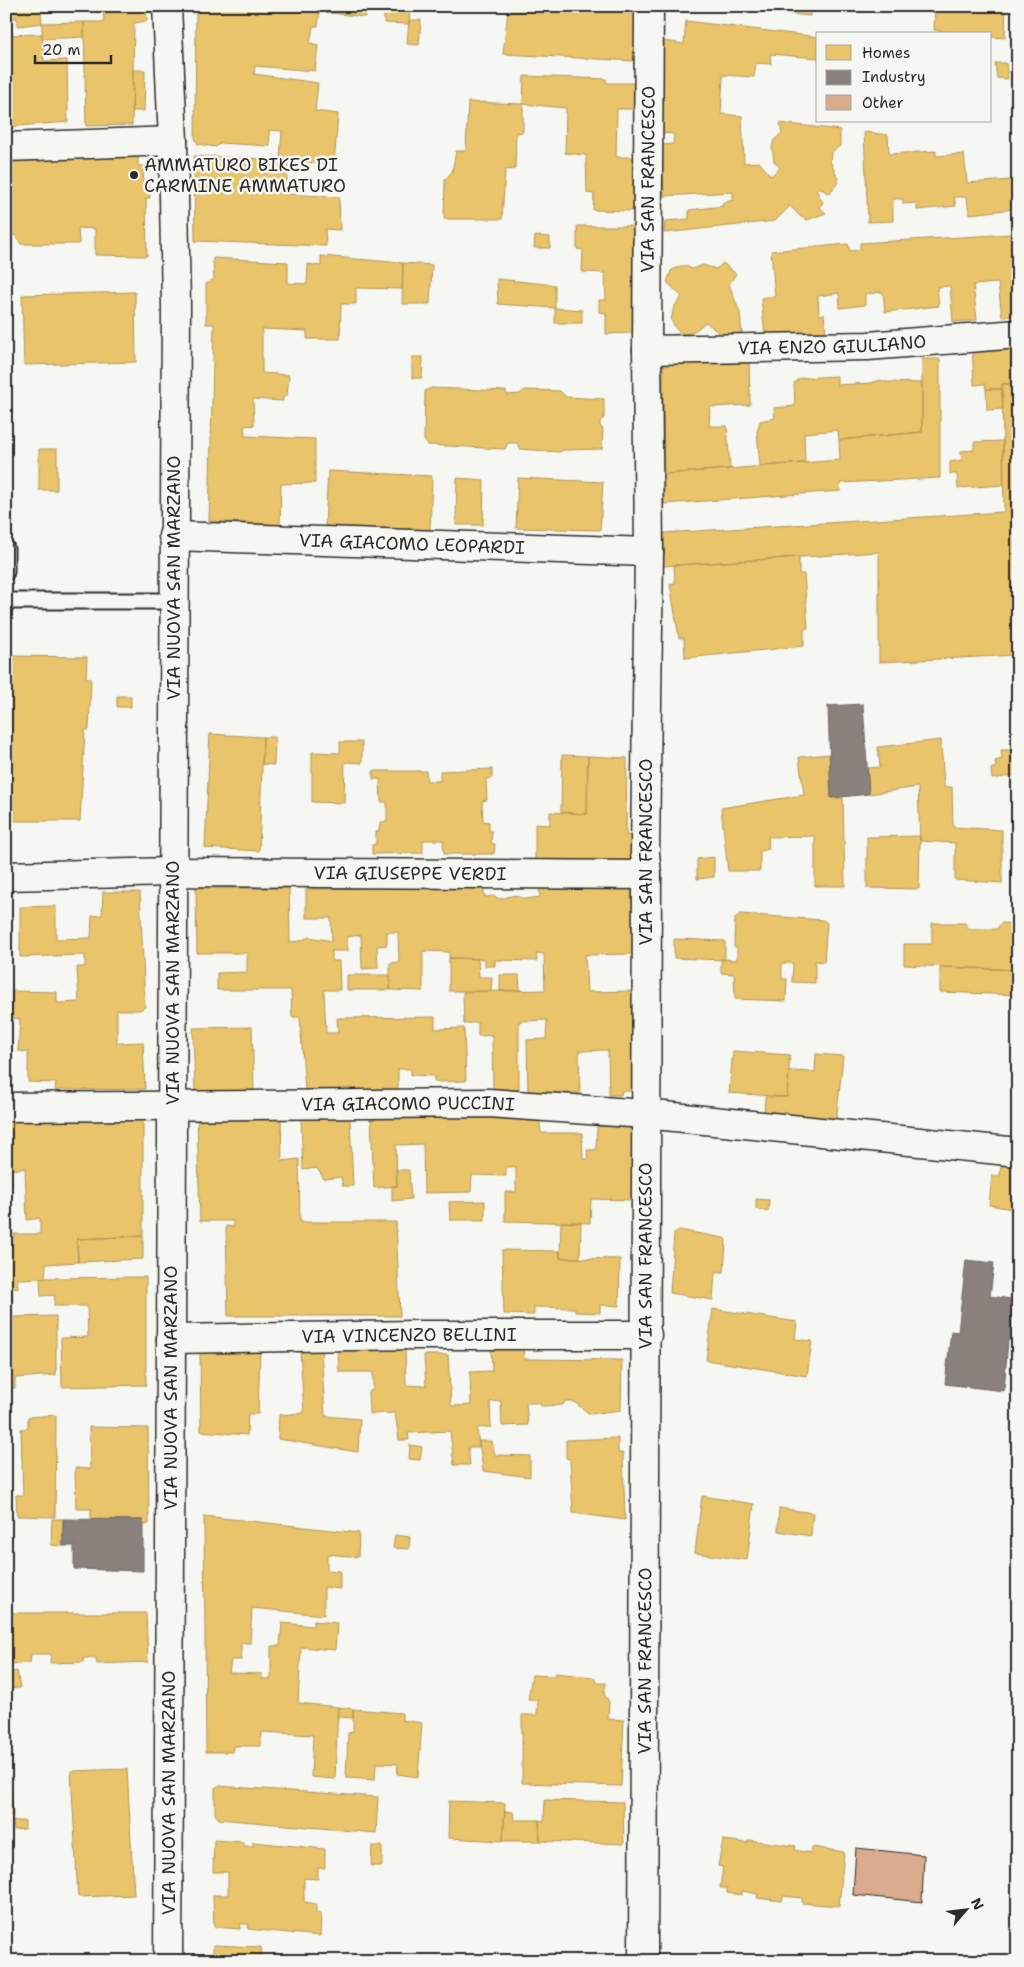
<svg xmlns="http://www.w3.org/2000/svg" width="1024" height="1967" viewBox="0 0 1024 1967" font-family="'Shantell Sans',sans-serif">
  <rect width="100%" height="100%" fill="#f6f6f2"/>
  <filter id="ink" filterUnits="userSpaceOnUse"><feTurbulence type="fractalNoise" baseFrequency=".02" numOctaves="2"/><feDisplacementMap in="SourceGraphic" scale="10" xChannelSelector="R" yChannelSelector="G"/><feConvolveMatrix kernelMatrix="1 2 1 2 8 2 1 2 1" color-interpolation-filters="sRGB"/></filter>
  <g filter="url(#ink)">
    <!-- homes -->
    <path fill="#e9c46a" stroke="#b09657" d="M6 6H71V10L41 13 42 23 18 26 17 18H6Z
      M103 6H146L147 21 134 23 132 125 86 126 84 22H104Z
      M196 6H320L318 26H313L310 43 318 45 315 71 255 66 254 74 318 83 315 111 338 114 334 165 280 159 282 131 269 130 270 146 220 143 216 147 198 144 195 139Z
      M331 6H366L365 17 330 13Z
      M384 6H410L409 24 384 23Z
      M525 6H636L635 61 503 54 508 11H524Z
      M715 6H810V16Z
      M935 6H971L998 10V6H1006L1005 38 990 37V34H967L934 30Z
      M409 20H421L419 45 407 44Z
      M686 21 818 37V58L770 54 771 64 756 63 754 77 723 75 721 114 742 116 744 163 759 162 771 176 780 168 774 161 772 147 774 140 782 133 780 123 840 130V146L831 152 830 161 839 181 829 194 819 187 816 190 823 203 819 207 826 213 807 220 801 217 790 206 775 221 664 233 665 221 689 219V210L723 206 722 203 733 200V192L664 196 662 145 673 144 674 134 662 133 660 45 664 46V41L684 44Z
      M84 22V37L42 39V23Z
      M42 34 44 61 67 60 68 122 6 127V35Z
      M995 63H1006L1008 79 997 78Z
      M133 70H145L144 111H132Z
      M524 76 606 79 607 83H634V109H617L616 157H632L633 211 593 210 594 194 587 193 586 155 565 153 566 108 523 104Z
      M468 102 523 104V132L516 133 515 169 505 170 502 219H444L445 179 452 172 456 151H466Z
      M864 132 888 135 889 154 936 151V156L964 154 967 183 1011 180 1015 209 969 214 967 197H954L956 206 917 210V203L903 204V199H893V221L868 222Z
      M138 151V166H144L143 186H150V198H146L147 256 95 255V229L78 228 79 244H21L15 235 7 234 6 154Z
      M194 156 288 160 286 194 339 197 340 230 325 229 326 246 195 241Z
      M577 226H633V333L606 334V313L599 312V300H606L605 273 582 272 583 250 577 249Z
      M1012 234 1017 315 1002 317 998 283 973 285 977 320 953 322 950 286 937 287 939 306 885 312 883 292 865 294V305L840 308 839 293 818 296 819 315 824 314 826 333 765 336 761 298 775 296 771 251 848 244 850 251 860 250V243Z
      M535 236 550 237V248H534Z
      M321 256 403 263 402 289 356 288V304H341L340 339H307V331L262 329V373L289 375 287 396 283 397V401L253 399 254 425 244 426 245 436 315 439V483L281 484 280 525 209 521 214 324H206V284L214 279 213 258 288 262V283L307 284 308 264 321 266Z
      M403 263 432 265 430 304H402Z
      M723 263 736 274 729 284 740 313 742 335 720 334 706 322 696 330 688 334 681 333 676 329 671 320 674 307 682 297 667 282 671 271 680 266H686L692 269 703 265 716 269Z
      M497 279 555 285V308L498 304Z
      M135 292 136 362 24 365 22 295Z
      M555 308 582 310V323H555Z
      M972 341H1018V384H1002V389H986L985 384 974 385Z
      M412 357H423L422 378H412Z
      M749 359 750 405 710 407 709 426H727L730 469 664 474 663 362Z
      M922 359H940V478L840 483 841 491 664 504V474L840 460 839 440 922 432Z
      M837 376V385L871 383 880 380 886 382 922 383V432L839 440 838 430 804 433 805 463 760 466 757 432 760 421 775 418 774 408 795 406 794 384 797 380 801 378Z
      M1002 384H1018V655L879 662V552L663 566 664 533 1004 512Z
      M431 388 506 391 507 395 520 394 525 390 560 391 566 397 604 399V418L600 421V426L603 429 602 449 564 450 559 452 520 449 517 443H508L505 449 428 445 424 440 425 391Z
      M986 389H1002L1003 409 987 410Z
      M1003 441 1004 485 958 488 957 474H950V462L962 460 961 451 974 450V442Z
      M39 449H57V490H39Z
      M328 471 432 476 430 530 325 526Z
      M457 478 484 480 483 525H456Z
      M518 478 603 482 600 530 516 528Z
      M799 557V574H804L808 628 804 629V646L685 658 684 638H679L670 584 675 583 674 565Z
      M10 656 87 657 86 678H91L89 730H85L80 821H6V715Z
      M117 696H131V707H117Z
      M210 734 263 737 259 851 205 848Z
      M263 737H275L274 765 262 764Z
      M941 740 944 787H952L953 827 1002 830V883L955 880V843L920 841 918 787 869 794 867 768 880 767 878 747Z
      M340 742H362V763L345 762 344 803 312 802V752L340 753Z
      M1001 750H1018V775L992 779 991 769 996 767 995 761 1002 759Z
      M829 754 831 798H843L845 886H815V836L768 837 769 849 760 851V871H728L721 808 804 795 799 757Z
      M562 755 588 756 587 814 561 812Z
      M588 756 627 758 626 835 634 836 637 861 535 860V824L550 825V812L587 814Z
      M492 769V778L486 779 487 800 482 801 483 821 489 822V831H492L491 843 495 844 494 854H444L443 840H423V853L372 854V845L376 844V832L379 831 380 822H387V802H381L380 779H373V771H426L427 781H440V771Z
      M920 836 919 889 867 888V837Z
      M714 857V877L697 879V859Z
      M632 886V954L585 955 587 992 633 991 636 1091H622L621 1095H609L608 1050 579 1051 580 1093H528L527 1040 546 1039 547 1020 519 1021V1090H493L492 1035 478 1036V1022L464 1024 463 992 545 990 544 954 536 953 537 961 495 960V966H485V959L449 958V952L423 951V991L390 990V963L399 962 398 932H387V945L377 946 378 968 362 969 361 935 347 937 348 951H332V961H339L340 990H324L326 1033H338L337 1018 435 1017V1029L464 1028 466 1081 434 1082V1076L411 1075V1069H398V1090L305 1091 300 1017H292L291 990H217V973L247 972V953H197L196 888H289L290 942 300 941 309 937 332 941 331 918H306V889L483 887 485 897 493 896 500 899 515 895 525 899 540 897 539 887Z
      M103 892H140L145 1007 140 1010H117V1043L143 1042 145 1089 55 1090 56 1083 28 1082V1052L18 1051 20 1019 12 1018V991L57 992V1003L79 1002 77 967H85V955L20 957V907L56 906V939L91 938 92 916 102 915Z
      M740 914 823 920 827 923 824 962 815 961V983L792 982 793 963H782V979H787L786 1001 735 999 734 974 721 973V959L737 960V947H734L735 918Z
      M932 923H965L969 929H997L1001 923 1018 924V970L904 965V944H932Z
      M674 939 725 941V960L674 958Z
      M449 958 478 959 479 977H492L491 991H449Z
      M940 967 1018 970V995L940 992Z
      M347 975H390V990H347Z
      M500 975H519L520 990 500 991Z
      M252 1027 254 1091 195 1093 193 1028Z
      M733 1051 790 1055 787 1097 729 1093Z
      M816 1054 843 1056 836 1122 764 1117 765 1097H787L789 1071 815 1072Z
      M143 1115V1236L77 1239 78 1262 46 1264 45 1278 17 1279 18 1288 12 1287V1317L56 1316V1375L15 1378V1388L6 1389V1234H40V1218L27 1220 25 1168 11 1170 12 1184 6 1185V1117Z
      M609 1116 634 1122 632 1200 591 1199 590 1223 505 1221V1192H516V1167H506V1176L472 1175 471 1192 424 1193 423 1144 396 1145 397 1186 374 1188 371 1118 539 1117 541 1133H582L583 1159H588L587 1150H596L597 1127 608 1126Z
      M281 1118 282 1161 299 1159 300 1222H396L400 1316H228L226 1226 233 1227V1221H200L197 1119Z
      M350 1118 353 1186H343L341 1177 324 1179 317 1168 303 1170 301 1119Z
      M1001 1164 1018 1166V1210L989 1205 992 1175 1000 1176Z
      M396 1170H409L411 1199 392 1201V1186H397Z
      M756 1199 769 1200 768 1211 756 1209Z
      M485 1201V1220H450L449 1202Z
      M561 1222H581L580 1258H560Z
      M679 1230 724 1238 726 1240 724 1272H715L713 1300 670 1293 674 1233Z
      M143 1236V1259L78 1262 77 1239Z
      M502 1250 560 1251V1258L620 1259 619 1306 600 1305V1313L575 1312V1308L534 1307V1315L504 1314Z
      M146 1277V1385L62 1387 61 1338 88 1337 87 1306H54L55 1295 41 1296 40 1278Z
      M713 1309 797 1322 795 1339 812 1341 807 1376 706 1360Z
      M321 1348 325 1416 360 1419 358 1452 278 1439 279 1415 304 1413 300 1349Z
      M338 1349H405L406 1385 426 1386 424 1355H448L451 1406 471 1405 470 1372 492 1371 491 1350 523 1349 524 1359 622 1360 621 1410 590 1414 574 1402 565 1401 563 1405 541 1406 539 1403H526L528 1425 502 1426 501 1401 490 1402 491 1427 477 1428 479 1447H468L470 1465H454L450 1431 408 1433 409 1440H399L395 1413 369 1414 368 1392 373 1390V1372H339Z
      M200 1350H260L258 1414H248L247 1435 201 1431Z
      M56 1415 55 1517 17 1516 16 1495H23L21 1429 28 1428V1417Z
      M89 1427 148 1428 149 1524 143 1525V1520L91 1519V1509H76L75 1468 90 1469Z
      M618 1438V1453H623L625 1520 573 1513 570 1459 566 1458V1440Z
      M479 1441H492L495 1455 530 1456V1477L483 1471Z
      M410 1445 422 1447 420 1460 409 1459Z
      M702 1496 754 1504 747 1560 695 1553Z
      M779 1508 813 1513 811 1536 778 1531Z
      M204 1516 359 1533 358 1557 327 1554V1570L340 1571V1589L324 1587V1615L252 1608 250 1643H241V1660H231L229 1673 262 1674V1679H271V1646H280L282 1623 313 1626 314 1621 337 1623 335 1650 301 1647 298 1703 338 1707 335 1779 311 1777 313 1735 262 1732 261 1746H233V1752H206Z
      M52 1519H63V1546L51 1545Z
      M395 1535 410 1537 409 1549 393 1548Z
      M6 1613H146L148 1662 97 1664 96 1658H83L84 1662 50 1663 51 1654H31L30 1663 6 1664Z
      M17 1671 20 1688 6 1689V1672Z
      M555 1673 593 1677 598 1683H606L604 1694 609 1702 608 1719 624 1720 621 1786 522 1783V1715H537L538 1700H528L532 1675 555 1676Z
      M338 1707 353 1709V1718L337 1717Z
      M353 1709 402 1713V1720L422 1723 418 1777 397 1774 398 1764 376 1763 375 1780 346 1778 348 1733 353 1732Z
      M127 1769 134 1895 78 1897 71 1771Z
      M218 1786 378 1797 376 1833 219 1819 215 1814V1788Z
      M6 1793H11L13 1816H6Z
      M545 1800 623 1802 624 1844 540 1841 539 1820 544 1821Z
      M449 1801 505 1803 503 1841 448 1838Z
      M505 1811 513 1812 514 1820H539L540 1841H503Z
      M13 1821H25V1829L14 1830Z
      M214 1840 243 1842 244 1846H253V1842L325 1849V1868H318V1879L304 1878V1902L316 1904V1913H321L320 1936 248 1929 249 1924H240V1929L214 1927 213 1895H228V1872H213Z
      M723 1840 748 1843V1840L796 1846 795 1850 811 1853 812 1847 844 1852 839 1906 802 1903V1898L783 1896 782 1901 757 1898 758 1894 742 1891V1895L727 1893V1888H720L723 1867 718 1866Z
      M372 1846H382V1866H371Z
      M213 1945 261 1947 262 1961H213Z"/>
    <!-- industry -->
    <path fill="#8a817c" stroke="#6e6764" d="M863 704 869 794 831 798 828 706Z
      M966 1260 994 1263 990 1296 1018 1300V1341L1008 1340 1004 1391 945 1384 951 1331 958 1332Z
      M63 1519 143 1520V1571L74 1569V1546H63Z"/>
    <!-- building -->
    <path fill="#dbab8d" stroke="#2b2b2b" d="M856 1848 924 1855 922 1902 853 1895Z"/>
    <g fill="none" stroke-linecap="round" stroke-linejoin="round">
      <!-- lane casing -->
      <g stroke="#2b2b2b" stroke-width="19">
        <path id="lane" d="M6 548V572
          M6 601H173"/>
      </g>
      <!-- street casing -->
      <g stroke="#2b2b2b" stroke-width="31">
        <g id="street">
          <path d="M6 147 173 141"/>
          <path id="s1" d="M647 350 868 346 1018 334"/>
          <path id="s2" d="M173 536 649 552"/>
          <path id="s3" d="M6 876 173 872 647 875"/>
          <path id="s4" d="M6 1107 489 1103 645 1114 1018 1152"/>
          <path id="s5" d="M171 1339 415 1335H647"/>
          <path id="s6" d="M643 1961C647 1599 644 1237 647 875L645 853 649 552 647 350 649 6"/>
        </g>
      </g>
      <!-- secondary casing -->
      <g stroke="#2b2b2b" stroke-width="31">
        <path id="secondary" d="M167 6 173 141 176 307 168 1961"/>
      </g>
      <!-- lane -->
      <use href="#lane" stroke="#f6f6f2" stroke-width="15"/>
      <!-- street -->
      <use href="#street" stroke="#f6f6f2" stroke-width="28"/>
      <!-- secondary -->
      <use href="#secondary" stroke="#f6f6f2" stroke-width="28"/>
    </g>
  </g>
  <!-- markers -->
  <circle fill="#2b2b2b" stroke="#f6f6f2" stroke-width="2" cx="134" cy="175" r="5"/>
  <g text-anchor="middle" stroke-width="5" stroke-linejoin="round" paint-order="stroke">
    <!-- poi labels -->
    <g font-size="18" fill="#2b2b2b" stroke="#f6f6f2" text-anchor="start">
      <text x="144" y="171">AMMATURO BIKES DI<tspan x="144" dy="21">CARMINE AMMATURO</tspan></text>
    </g>
    <!-- street labels -->
    <g font-size="18" fill="#2b2b2b" stroke="#f6f6f2">
      <text dy="6" stroke="none"><textPath href="#s6" startOffset="1782">VIA SAN FRANCESCO</textPath></text>
      <text dy="6" stroke="none"><textPath href="#s1" startOffset="185">VIA ENZO GIULIANO</textPath></text>
      <text dy="6" stroke="none"><textPath href="#s2" startOffset="239">VIA GIACOMO LEOPARDI</textPath></text>
      <text transform="translate(174 578) rotate(-90)" y="6">VIA NUOVA SAN MARZANO</text>
      <text transform="translate(646 852) rotate(-90)" y="6">VIA SAN FRANCESCO</text>
      <text dy="6" stroke="none"><textPath href="#s3" startOffset="404">VIA GIUSEPPE VERDI</textPath></text>
      <text transform="translate(173 983) rotate(-90)" y="6">VIA NUOVA SAN MARZANO</text>
      <text dy="6" stroke="none"><textPath href="#s4" startOffset="402">VIA GIACOMO PUCCINI</textPath></text>
      <text dy="6" stroke="none"><textPath href="#s6" startOffset="705">VIA SAN FRANCESCO</textPath></text>
      <text dy="6" stroke="none"><textPath href="#s5" startOffset="238">VIA VINCENZO BELLINI</textPath></text>
      <text transform="translate(171 1388) rotate(-90)" y="6">VIA NUOVA SAN MARZANO</text>
      <text dy="6" stroke="none"><textPath href="#s6" startOffset="300">VIA SAN FRANCESCO</textPath></text>
      <text transform="translate(169 1793) rotate(-90)" y="6">VIA NUOVA SAN MARZANO</text>
    </g>
  </g>
  <!-- margin -->
  <rect width="1024" height="1967" fill="none" stroke="#f6f6f2" stroke-width="25"/>
  <rect x="12" y="12" width="999" height="1942" fill="none" stroke="#2b2b2b" stroke-width="2" filter="url(#ink)"/>
  <!-- legend -->
  <rect x="816" y="32" width="175" height="90" fill="#f6f6f2" stroke="#a5a5a2"/>
  <rect x="826" y="45" width="25" height="15" fill="#e9c46a" stroke="#a5a5a2"/>
  <text x="862" y="58" font-size="15" fill="#2b2b2b">Homes</text>
  <rect x="826" y="70" width="25" height="15" fill="#8a817c" stroke="#a5a5a2"/>
  <text x="862" y="82" font-size="15" fill="#2b2b2b">Industry</text>
  <rect x="826" y="95" width="25" height="15" fill="#dbab8d" stroke="#a5a5a2"/>
  <text x="862" y="108" font-size="15" fill="#2b2b2b">Other</text>
  <!-- north arrow -->
  <g transform="translate(966 1910) rotate(62)" stroke="#f6f6f2" stroke-width="4" paint-order="stroke">
  <path d="M0-4L9 19L0 12L-9 19Z" fill="#2b2b2b"/>
  <text y="-8" font-size="14" font-weight="bold" text-anchor="middle" fill="#2b2b2b">N</text>
  </g>
  <!-- scale -->
  <path d="M35 55v8h76v-8" fill="none" stroke="#2b2b2b" stroke-width="2.5"/>
  <text x="42" y="55" font-size="15" fill="#2b2b2b" stroke="#f6f6f2" stroke-width="4" paint-order="stroke">20 m</text>
</svg>
